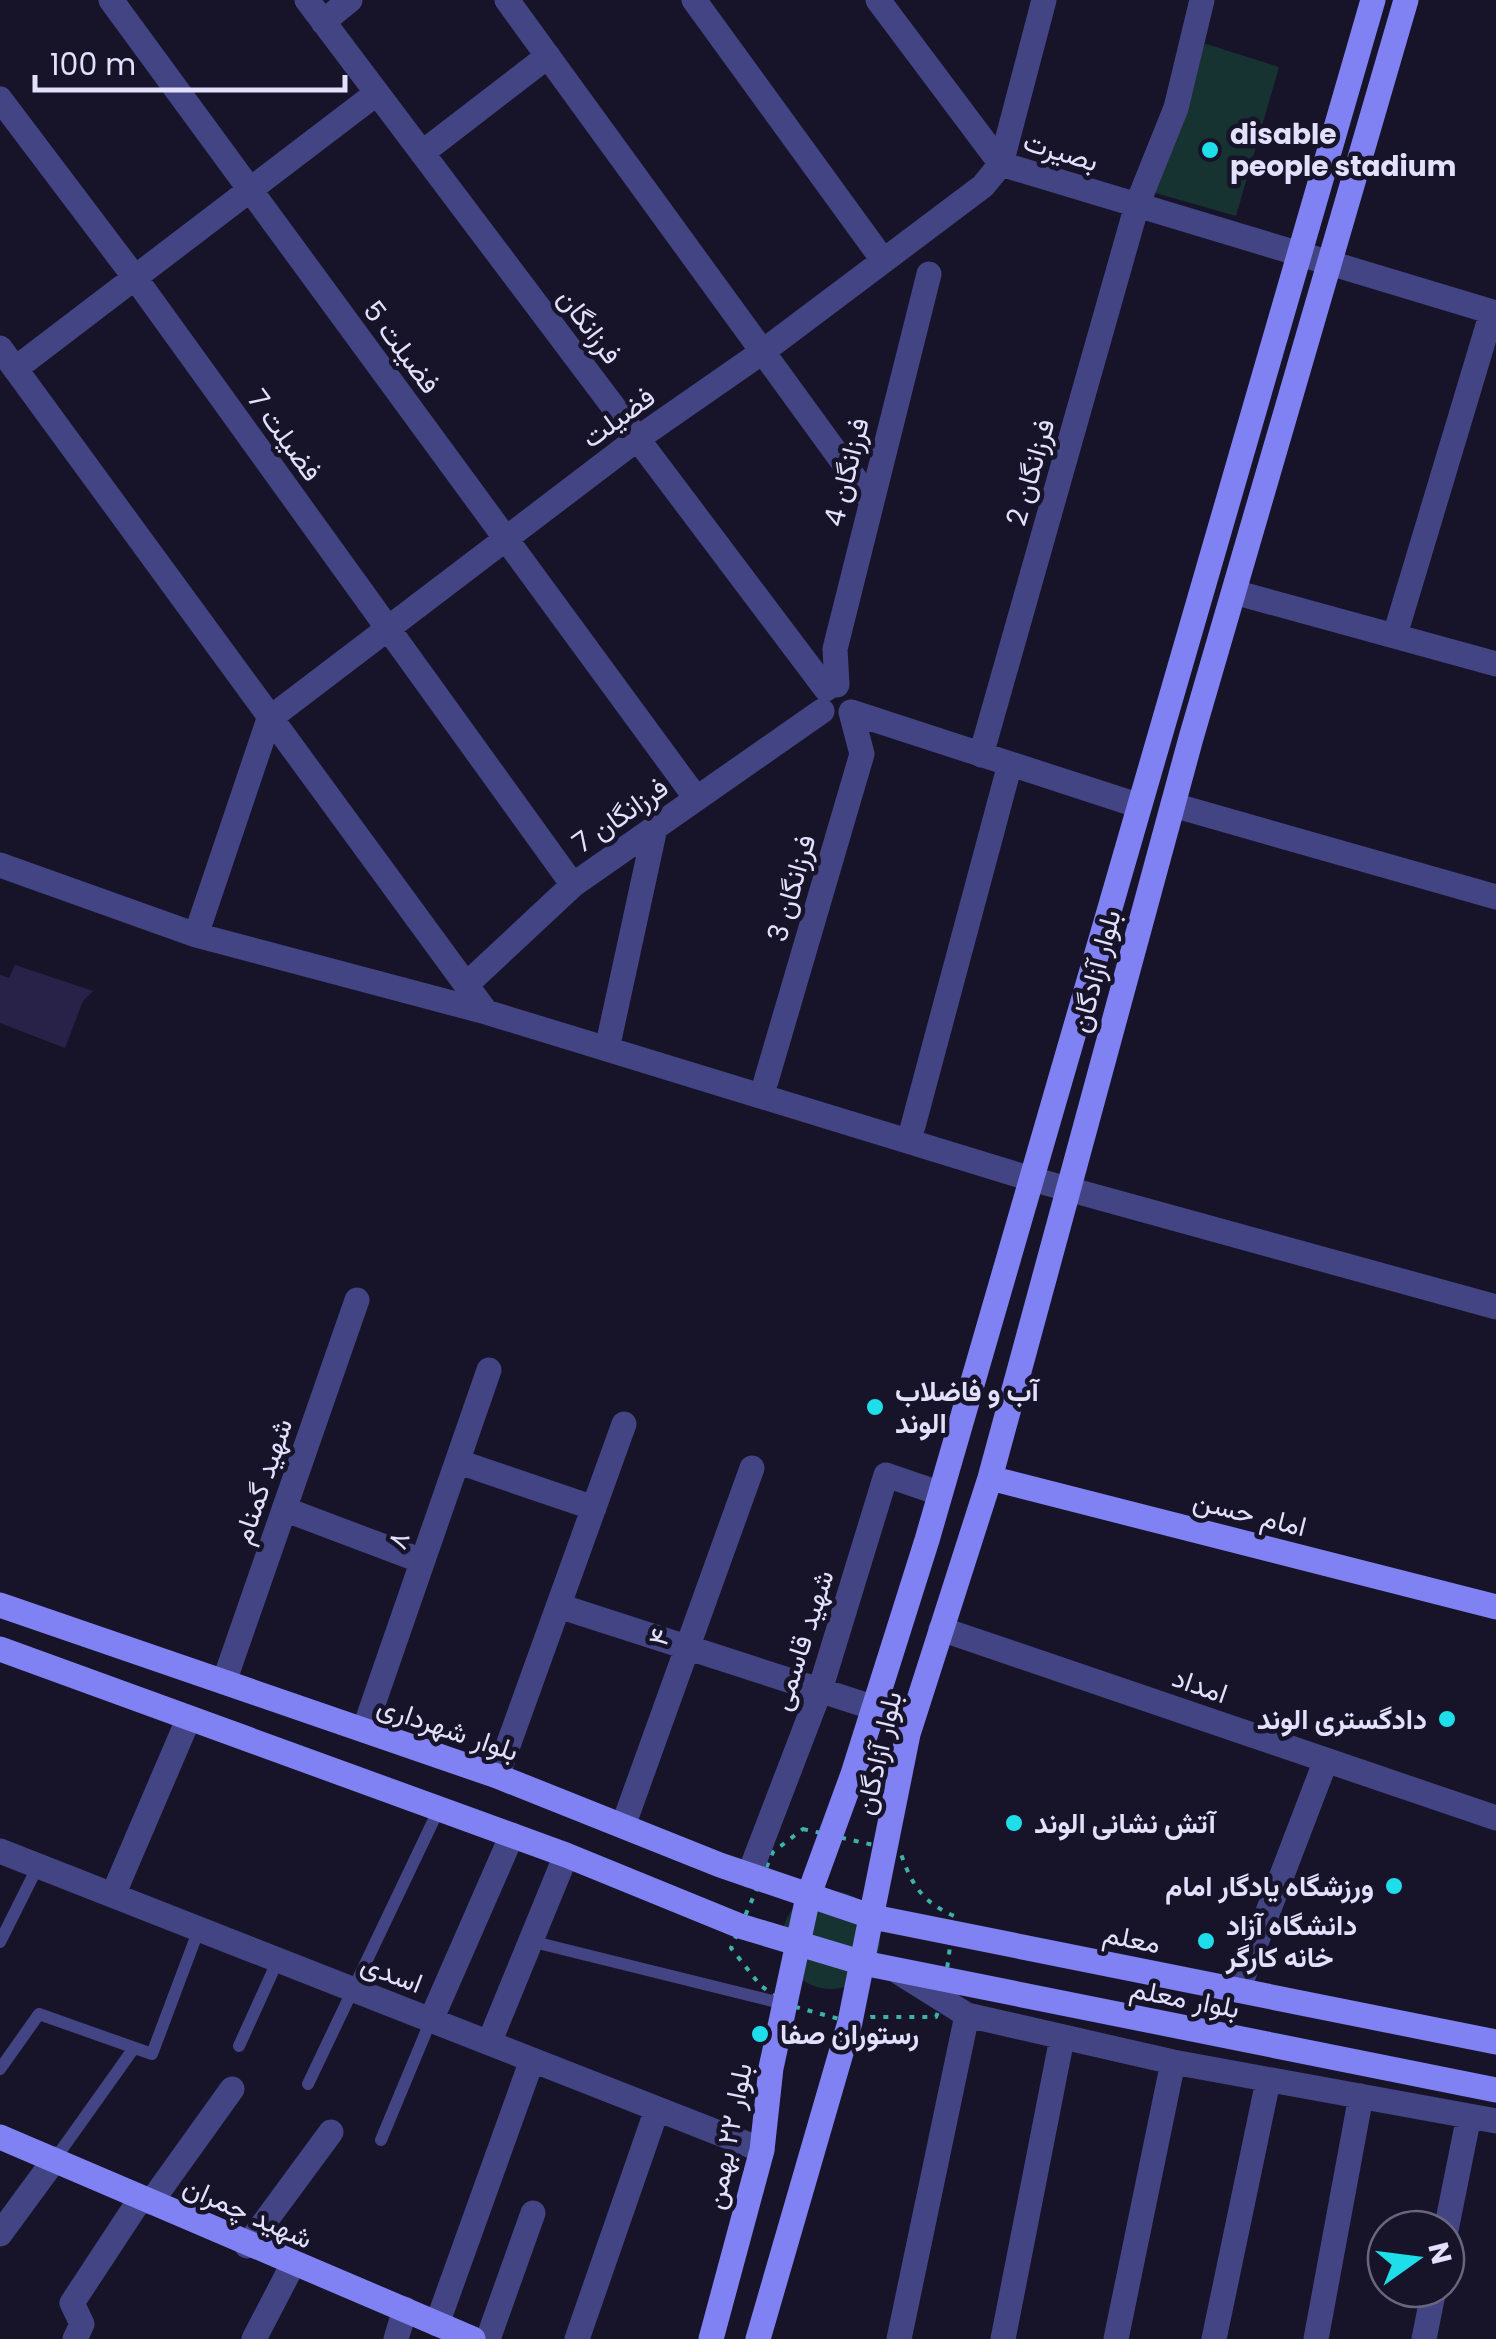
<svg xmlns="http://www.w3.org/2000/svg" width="1496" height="2339" viewBox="0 0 1496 2339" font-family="Poppins,Vazirmatn,sans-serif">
  <rect width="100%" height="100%" fill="#17142a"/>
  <!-- green -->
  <path fill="#173331" d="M1200 42 1279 67 1236 216 1152 192Z
    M782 1940a49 49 0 1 1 98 0a49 49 0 1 1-98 0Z"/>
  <!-- building -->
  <path fill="#282249" d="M15 965 93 991 83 1001 65 1048 0 1023V975L9 978Z"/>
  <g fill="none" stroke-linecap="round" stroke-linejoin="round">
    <!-- path -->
    <path stroke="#3db3a7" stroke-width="4" stroke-dasharray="5 8" stroke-linecap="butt" d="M803 1829 900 1851C911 1884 922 1902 954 1916L943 2000 936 2017H871L850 2022 785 2004 760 1985 731 1948 773 1852Z"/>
    <!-- lane -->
    <path stroke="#434484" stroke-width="12" d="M530 1941 785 2004
      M0 1942 38 1866
      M239 2046 278 1960
      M0 2069 39 2014 152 2054 199 1929
      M308 2084 438 1811
      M381 2140 431 2020
      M55 2159 134 2048"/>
    <!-- street -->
    <path stroke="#434484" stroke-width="25" d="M111 0 696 798
      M307 0 826 689
      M507 0 869 498
      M694 0 883 260
      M878 0 1001 164 1496 313
      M323 22 350 0
      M0 99 136 279 573 885
      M422 153 548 56
      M0 348 486 1012 1028 1178 1496 1307
      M15 369 377 93
      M1234 592 1496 664
      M1395 635 1492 312
      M837 685 835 649 929 274
      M851 712 1137 805
      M981 755 1137 205 1176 108 1202 0
      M1173 805 1496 897
      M0 865 196 935 486 1012
      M196 935 269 719 637 439 765 350 983 186 1001 164 1044 0
      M467 984 573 885 822 711
      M607 1049 655 828
      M766 1081 862 754 851 712
      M913 1126 1010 764
      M459 1462 594 1508
      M284 1509 422 1561
      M559 1606 875 1708
      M941 1629 1496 1818
      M224 1682 357 1300
      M364 1730 489 1370
      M497 1776 624 1424
      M623 1826 752 1468
      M0 1851 762 2150
      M749 1875 820 1690 886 1475 939 1493
      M113 1895 188 1720
      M900 1973 967 2015 1173 2062 1496 2121
      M1238 1990 1326 1760
      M431 2020 512 1835
      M489 2043 566 1855
      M151 2202 232 2089
      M1446 2230 1469 2116
      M0 2234 55 2159
      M247 2246 331 2132
      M437 2324 532 2060
      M75 2339 82 2324 72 2303 141 2198
      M254 2339 293 2264
      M396 2339 405 2309
      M488 2339 533 2213
      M577 2339 657 2109
      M899 2339 967 2015
      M1003 2339 1062 2038
      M1116 2339 1173 2062
      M1214 2339 1268 2081
      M1316 2339 1361 2096
      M1424 2339 1434 2289"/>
    <!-- secondary -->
    <path stroke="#8082f3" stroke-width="25" d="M990 1478 1496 1607
      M0 1605 497 1776 720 1865 873 1917 1496 2042
      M0 1649 566 1855 740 1926 863 1963 1496 2090
      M0 2137 473 2339
      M711 2339 762 2150 771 2068 808 1897 853 1774 927 1540 1373 0
      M758 2339 850 2022 908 1734 990 1478 1191 738 1406 0"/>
  </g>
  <!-- markers -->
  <g fill="#1edeea" stroke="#17142a" stroke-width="4">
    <circle cx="1210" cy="150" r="10"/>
    <circle cx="875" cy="1407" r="10"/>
    <circle cx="1447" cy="1719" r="10"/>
    <circle cx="1014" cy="1823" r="10"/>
    <circle cx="1394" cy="1886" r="10"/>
    <circle cx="1206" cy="1941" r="10"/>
    <circle cx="760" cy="2034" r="10"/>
  </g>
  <g text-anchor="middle" stroke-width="9" stroke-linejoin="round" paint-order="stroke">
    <!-- poi labels -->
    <g font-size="28" font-weight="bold" fill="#e2e0fc" stroke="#17142a" text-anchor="start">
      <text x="1230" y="144">disable<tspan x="1230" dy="32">people stadium</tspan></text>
      <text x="895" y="1401">آب و فاضلاب<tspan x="895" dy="32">الوند</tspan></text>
      <text x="1427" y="1729" text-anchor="end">دادگستری الوند</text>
      <text x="1034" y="1833">آتش نشانی الوند</text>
      <text x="1374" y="1896" text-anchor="end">ورزشگاه یادگار امام</text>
      <text x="1226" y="1935">دانشگاه آزاد<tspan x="1226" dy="32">خانه کارگر</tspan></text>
      <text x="780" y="2044">رستوران صفا</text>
    </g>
    <!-- street labels -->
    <g font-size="28" fill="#e2e0fc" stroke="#17142a">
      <text transform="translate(1061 151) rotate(17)" y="10">بصیرت</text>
      <text transform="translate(590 326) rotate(53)" y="10">فرزانگان</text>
      <text transform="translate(402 347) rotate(53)" y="10">فضیلت 5</text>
      <text transform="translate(618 417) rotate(-36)" y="10">فضیلت</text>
      <text transform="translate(285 435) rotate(54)" y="10">فضیلت 7</text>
      <text transform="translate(846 472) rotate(-76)" y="10">فرزانگان 4</text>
      <text transform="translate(1030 472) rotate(-74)" y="10">فرزانگان 2</text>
      <text transform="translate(620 815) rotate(-35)" y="10">فرزانگان 7</text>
      <text transform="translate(791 888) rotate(-74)" y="10">فرزانگان 3</text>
      <text transform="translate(1095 971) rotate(-75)" y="10">بلوار آزادگان</text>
      <text transform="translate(262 1481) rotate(-71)" y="10">شهید گمنام</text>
      <text transform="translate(1250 1513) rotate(14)" y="10">امام حسن</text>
      <text transform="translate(398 1540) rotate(-70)" y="10">۸</text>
      <text transform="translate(659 1637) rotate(-70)" y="10">۴</text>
      <text transform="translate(802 1640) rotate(-72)" y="10">شهید قاسمی</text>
      <text transform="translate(1200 1685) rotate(19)" y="10">امداد</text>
      <text transform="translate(448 1728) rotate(19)" y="10">بلوار شهرداری</text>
      <text transform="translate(878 1753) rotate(-77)" y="10">بلوار آزادگان</text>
      <text transform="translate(1132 1938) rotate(11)" y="10">معلم</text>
      <text transform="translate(392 1973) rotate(21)" y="10">اسدی</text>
      <text transform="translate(1185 1998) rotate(11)" y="10">بلوار معلم</text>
      <text transform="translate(728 2136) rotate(-79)" y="10">بلوار ۲۲ بهمن</text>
      <text transform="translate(248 2212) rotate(24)" y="10">شهید چمران</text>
    </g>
  </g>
  <!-- north arrow -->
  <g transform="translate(1416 2259) rotate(76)"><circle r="48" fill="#17142a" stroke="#68667e" stroke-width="2.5"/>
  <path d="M0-8L18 38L0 25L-18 38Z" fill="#1edeea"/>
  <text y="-15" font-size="28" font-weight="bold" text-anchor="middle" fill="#e2e0fc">N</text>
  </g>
  <!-- scale -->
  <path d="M35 75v15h310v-15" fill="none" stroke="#e2e0fc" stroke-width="5"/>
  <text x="50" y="75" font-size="30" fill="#e2e0fc" stroke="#17142a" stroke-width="8" paint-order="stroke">100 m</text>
</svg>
